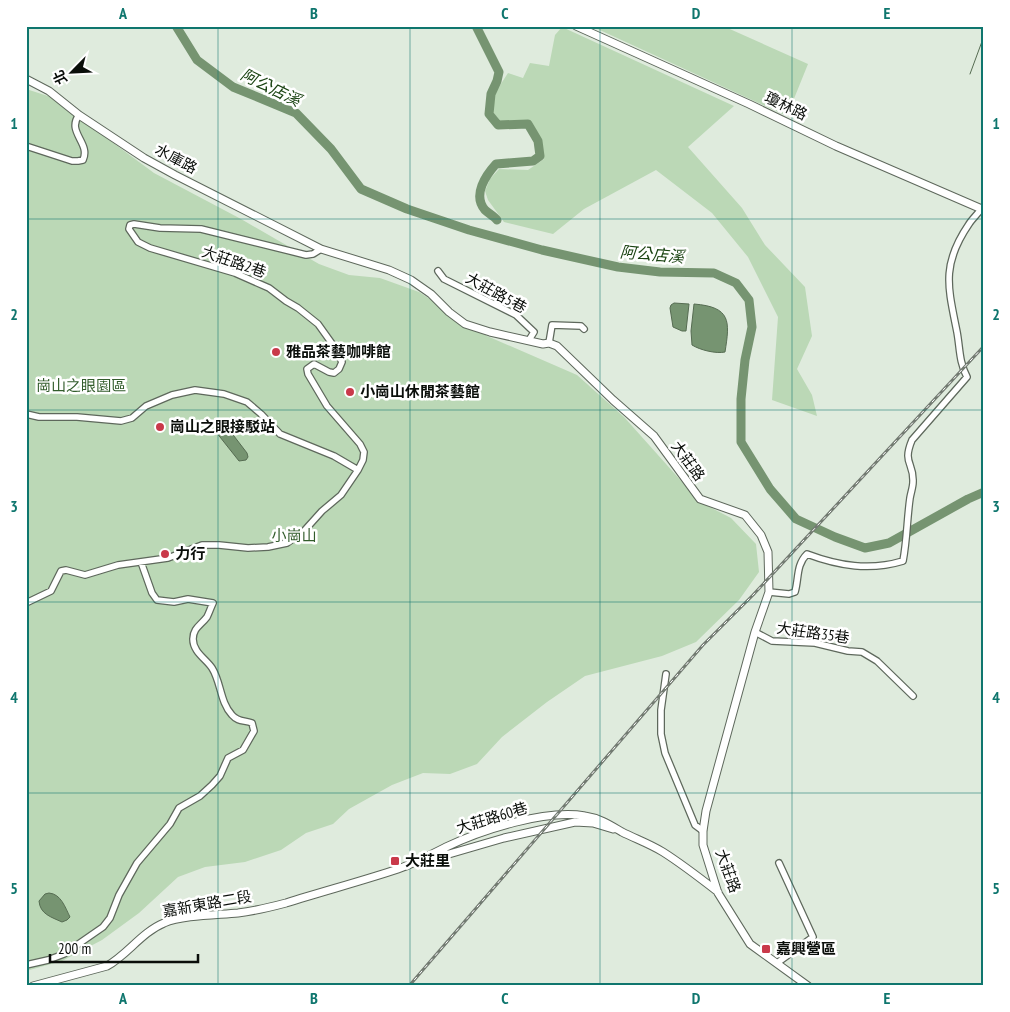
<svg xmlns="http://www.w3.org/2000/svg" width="1010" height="1012" viewBox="0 0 1010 1012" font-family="'PT Sans Narrow','Noto Sans TC',sans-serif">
  <rect width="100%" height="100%" fill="#dfebdd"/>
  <!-- green -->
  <path fill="#bbd8b6" d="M591 26H723L808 64 787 116Z
    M562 27 734 106 688 147 742 208 765 245 805 287 812 336 797 369 812 395 817 416 772 400 778 317 748 257 712 213 656 170 584 209 553 234 504 222 488 200 485 191 490 179 499 169 528 170 544 159C544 145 538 134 532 122L523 120 501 122 493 112 495 93 508 73 523 78 530 63 549 66 555 35Z
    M26 89 51 97 154 173 241 219 319 264 349 275 380 278 419 292 487 336 577 375 624 417 700 502 731 518 756 544 759 572 739 600 696 642 662 656 585 676 547 702 502 737 477 764 450 774 423 773 392 785 349 809 333 824 306 833 281 850 245 862 205 867 178 877 139 913 102 940 62 961 26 971Z"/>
  <!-- water -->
  <path fill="#769471" stroke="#566c52" d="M674 303 689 304 686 331H682L673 327 670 308 671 305Z
    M694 304C731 307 730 321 725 352 716 354 700 350 692 345L691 331Z
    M219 422 224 423 247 453 248 457 246 460 239 461 216 432 214 428Z
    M49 893C61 894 65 907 70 917L67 920 62 922C51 917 40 914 39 901L45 894Z"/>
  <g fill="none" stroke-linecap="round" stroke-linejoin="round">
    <!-- stream -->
    <path stroke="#566c52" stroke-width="1" d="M970 74 984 36"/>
    <!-- river -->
    <path stroke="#769471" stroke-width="9" d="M176 26 197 60 233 87 296 113 331 149 361 189 407 209 469 230 542 250 618 267 660 272 714 273 736 283 749 300 752 327 745 360 741 399V442L770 489 796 519 835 537 865 548 889 543 968 499 984 492
      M476 26 499 72 497 81 491 94 489 114 498 125 528 124 538 141 540 156 533 161 496 164C486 175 472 195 485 210 488 213 494 216 497 220"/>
    <!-- minor casing -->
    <g stroke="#5e685c" stroke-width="8">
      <path id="minor" d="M26 146 72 161H78L83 160C91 143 66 132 79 115
        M438 271 444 279 516 315 534 332 529 340
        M549 343 552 325 581 326 584 329
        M26 414 39 417H77L121 421 132 418 146 406 172 395 195 390 224 394 247 402 261 414 280 434 334 456 358 470 363 460 364 452 360 444 327 406 308 374 307 369 314 364 329 372 334 373 339 369 342 362 333 345 318 324 298 308 286 301 269 288 235 273 150 248 138 242 129 229 130 225 134 224 160 228 201 229 306 255 313 254 321 249
        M769 592 789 594 795 592C799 578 796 565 807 554 839 566 870 571 903 561 907 540 907 519 910 498 911 492 913 487 913 482 914 462 902 464 912 440L967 377C959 362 960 348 957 332 948 287 941 265 969 224 972 219 977 215 981 209
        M26 603 51 591 61 571 66 570 85 575 118 565 168 558 202 545H219L248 548 268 547 287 543 304 531 322 511 341 495 358 470
        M755 632 772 641 815 643 848 651 862 652 877 661 913 696
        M666 674 661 710V734L665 753 695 825 703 831
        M777 963 813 937 779 863
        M26 965 48 960 64 954 103 927 110 918 119 895 137 863 170 824 179 808 200 796 212 785 220 776 228 758 243 750 254 731 252 723C244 720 238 722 232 715 220 702 221 682 212 668 206 659 193 652 193 639 193 628 201 625 207 617 209 613 211 607 213 603L188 599 174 602 157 600 152 593 141 562"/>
    </g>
    <!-- tertiary casing -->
    <g stroke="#5e685c" stroke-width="9">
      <path id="tertiary" d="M576 26 749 104 836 146 984 210
        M26 79 49 91 79 115 144 158 175 175 321 249 389 270 411 280 431 294 449 312 465 324 490 332 543 344 549 343 557 346 613 400 654 436 700 499 745 515 761 535 768 552 769 592 755 632 706 811 703 831V845L718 893 750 944 808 986
        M434 856 449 854 504 838 575 822 593 823 613 829
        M33 986 107 966C127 955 142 932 164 923 182 915 218 915 238 913 254 911 271 907 286 903 324 891 362 881 398 869 415 863 430 855 446 847 481 830 546 809 585 816 599 818 610 825 622 832 636 839 650 844 663 852 682 864 700 878 718 892"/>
    </g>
    <!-- minor -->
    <use href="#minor" stroke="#fff" stroke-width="5.5"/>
    <!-- tertiary -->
    <use href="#tertiary" stroke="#fff" stroke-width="7"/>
    <!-- rail casing -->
    <g stroke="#727a71" stroke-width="3">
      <path id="rail" d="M409 986 703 645 753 595 984 346"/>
    </g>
    <!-- rail -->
    <use href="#rail" stroke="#fff" stroke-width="1" stroke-dasharray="4" stroke-linecap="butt"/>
  </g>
  <!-- grid -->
  <path fill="none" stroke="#0f766e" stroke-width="1" stroke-opacity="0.55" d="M218 26V986M410 26V986M600 26V986M792 26V986M26 219H984M26 410H984M26 602H984M26 793H984"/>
  <!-- markers -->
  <g fill="#c9394a" stroke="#fff" stroke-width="2">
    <circle cx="276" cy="352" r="5"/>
    <circle cx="350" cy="392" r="5"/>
    <circle cx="160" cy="427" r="5"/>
    <circle cx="165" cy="554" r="5"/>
    <rect x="390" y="856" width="10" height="10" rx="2.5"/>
    <rect x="761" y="944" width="10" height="10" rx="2.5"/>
  </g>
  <g text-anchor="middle" stroke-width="5" stroke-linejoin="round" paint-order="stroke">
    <!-- street labels -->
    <g font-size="15" fill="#0a0e0a" stroke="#fff">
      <text transform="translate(786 106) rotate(26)" y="5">瓊林路</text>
      <text transform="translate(176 159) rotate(28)" y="5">水庫路</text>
      <text transform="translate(234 262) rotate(19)" y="5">大莊路2巷</text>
      <text transform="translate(496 293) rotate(29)" y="5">大莊路5巷</text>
      <text transform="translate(688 461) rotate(54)" y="5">大莊路</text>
      <text transform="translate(813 633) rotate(8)" y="5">大莊路35巷</text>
      <text transform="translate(492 818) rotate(-17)" y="5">大莊路60巷</text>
      <text transform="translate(728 871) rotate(70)" y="5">大莊路</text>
      <text transform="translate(207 904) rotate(-10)" y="5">嘉新東路二段</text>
    </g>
    <!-- poi labels -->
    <g font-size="15" font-weight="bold" fill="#0a0e0a" stroke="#fff" text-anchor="start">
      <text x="286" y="357">雅品茶藝咖啡館</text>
      <text x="360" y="397">小崗山休閒茶藝館</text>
      <text x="170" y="432">崗山之眼接駁站</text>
      <text x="175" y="559">力行</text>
      <text x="405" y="866">大莊里</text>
      <text x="776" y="954">嘉興營區</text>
    </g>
    <!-- park labels -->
    <g font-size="15" fill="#325c2b" stroke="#fff">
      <text x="81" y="391">崗山之眼園區</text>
      <text x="294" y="541">小崗山</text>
    </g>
    <!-- water labels -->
    <g font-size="16" font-style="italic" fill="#1a4312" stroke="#fff">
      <text transform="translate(271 87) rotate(26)" y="6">阿公店溪</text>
      <text transform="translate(652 254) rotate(5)" y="6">阿公店溪</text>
    </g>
  </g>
  <!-- border -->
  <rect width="1010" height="1012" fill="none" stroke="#ffffff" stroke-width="55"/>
  <!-- north arrow -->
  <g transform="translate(72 72) rotate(246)" stroke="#ffffff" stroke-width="4" paint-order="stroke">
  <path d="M0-4L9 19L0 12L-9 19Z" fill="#0a0e0a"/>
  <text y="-8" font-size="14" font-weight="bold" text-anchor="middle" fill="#0a0e0a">北</text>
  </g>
  <!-- scale -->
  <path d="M50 954v8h148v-8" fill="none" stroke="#0a0e0a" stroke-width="2.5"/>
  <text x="58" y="954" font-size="15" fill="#0a0e0a" stroke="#ffffff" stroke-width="4" paint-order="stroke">200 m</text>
  <rect x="28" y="28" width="954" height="956" fill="none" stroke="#0f766e" stroke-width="2"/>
  <g font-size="16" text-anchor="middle" font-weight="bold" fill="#0f766e">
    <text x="123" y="19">A</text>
    <text x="314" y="19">B</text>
    <text x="505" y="19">C</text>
    <text x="696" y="19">D</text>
    <text x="887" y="19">E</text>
    <text x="14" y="129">1</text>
    <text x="996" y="129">1</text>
    <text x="14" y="320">2</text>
    <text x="996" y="320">2</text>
    <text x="14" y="512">3</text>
    <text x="996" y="512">3</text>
    <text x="14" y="703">4</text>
    <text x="996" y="703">4</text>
    <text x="14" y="894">5</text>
    <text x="996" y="894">5</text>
    <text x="123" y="1004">A</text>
    <text x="314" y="1004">B</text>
    <text x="505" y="1004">C</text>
    <text x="696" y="1004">D</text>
    <text x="887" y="1004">E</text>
  </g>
</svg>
